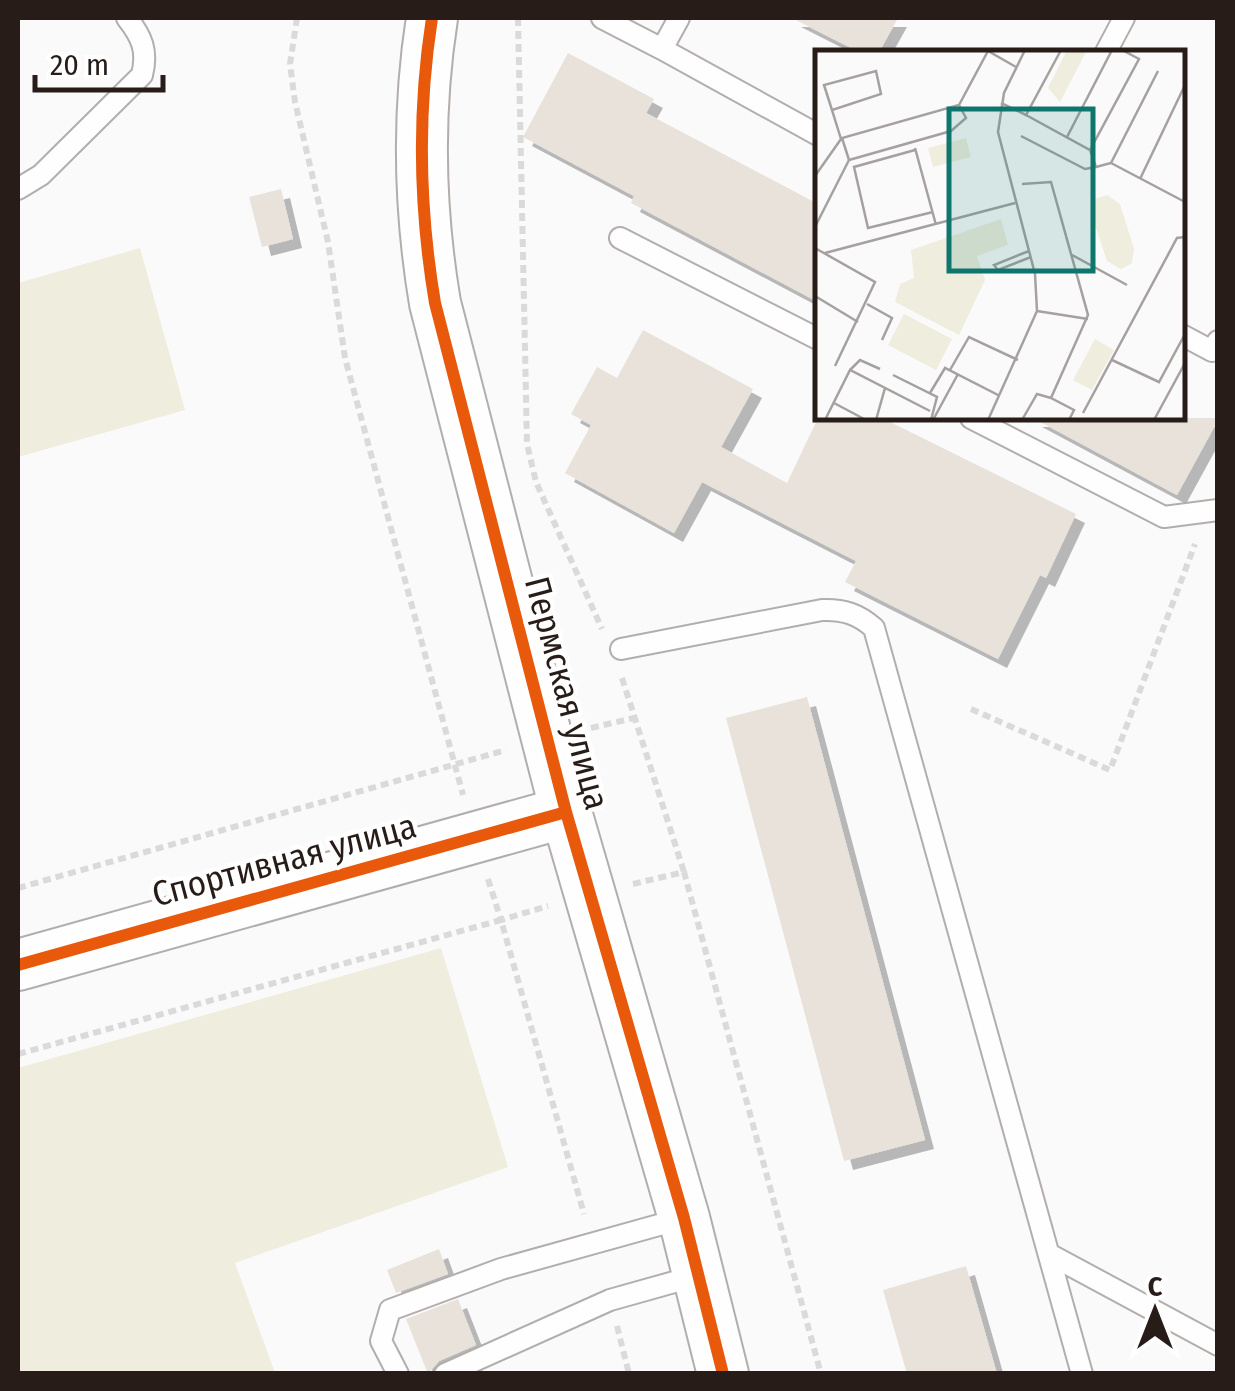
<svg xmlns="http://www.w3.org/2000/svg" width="1235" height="1391" viewBox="0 0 1235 1391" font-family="'Fira Sans Condensed',sans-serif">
  <defs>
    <filter id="shadow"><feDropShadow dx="9" dy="9" stdDeviation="0" flood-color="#0004"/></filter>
  </defs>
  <rect width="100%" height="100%" fill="#fafafa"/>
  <!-- green -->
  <path fill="#efeddd" d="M140 248 185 410 18 457V283Z
    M441 948 508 1167 235 1263 275 1373H18V1068Z"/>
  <!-- building -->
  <path fill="#e8e2db" filter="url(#shadow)" d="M792 18H898L879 52H859Z
    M568 53 654 99 646 113 818 204V302L631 203 634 196 523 137Z
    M281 189 293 239 262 247 249 197Z
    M643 330 753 389 721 447 787 483 818 418H882L1076 514 1046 578 1040 575 998 659 845 582 856 561 702 482 674 533 565 473 591 425 571 414 597 367 617 378Z
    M1033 418H1218V420L1177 495Z
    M807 697 925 1140 844 1161 726 718Z
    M439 1249 448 1274 396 1293 387 1270Z
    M966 1266 997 1374H907L883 1290Z
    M458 1299 476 1345 439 1361 428 1374 406 1319Z"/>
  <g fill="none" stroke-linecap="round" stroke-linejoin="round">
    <!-- service casing -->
    <g stroke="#b3aeac" stroke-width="24">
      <path id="service" d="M602 18 662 49 679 18
        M662 49 818 135
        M1106 52 1124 18
        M18 189 41 175 142 75C148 51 142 37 127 18
        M620 238 818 339
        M1182 335 1212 351 1218 341
        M971 418 1164 517 1218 510
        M621 649 822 610C843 609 858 614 874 628L1082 1374
        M1049 1254 1218 1345
        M398 1374 381 1341 390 1310 501 1269 684 1218
        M445 1374 610 1300 699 1275"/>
    </g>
    <!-- tertiary casing -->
    <g stroke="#b3aeac" stroke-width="54">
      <path id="tertiary" d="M432 18C417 114 419 208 435 303L566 812 684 1218 723 1374
        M18 965 566 812"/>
    </g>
    <!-- path -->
    <path stroke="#dbdada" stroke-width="6" stroke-dasharray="8 5" stroke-linecap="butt" d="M297 18 290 64 295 102 328 242 345 358 463 795
      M518 18 527 444 536 482 602 629
      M622 678 684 872
      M971 709 1110 770 1195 544
      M591 728 638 717
      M488 879 501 920 548 906
      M633 884 684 872 821 1374
      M18 888 506 750
      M18 1054 501 920 584 1214
      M617 1326 629 1374"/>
    <!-- service -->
    <use href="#service" stroke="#fefefe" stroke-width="20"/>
    <!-- tertiary -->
    <use href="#tertiary" stroke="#fefefe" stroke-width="50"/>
    <!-- cycleway casing -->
    <g stroke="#fff" stroke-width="19">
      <path id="cycleway" d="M432 18C417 114 419 208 435 303L566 812 684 1218 723 1374
        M18 965 566 812"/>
    </g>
    <!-- cycleway -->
    <use href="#cycleway" stroke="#e8590c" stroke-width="12"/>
  </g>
  <g text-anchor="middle" stroke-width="9" stroke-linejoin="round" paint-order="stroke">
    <!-- street labels -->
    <g font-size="35" fill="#271c18" stroke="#fff">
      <text transform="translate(567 693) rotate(75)" y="12">Пермская улица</text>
      <text transform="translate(284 860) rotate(-15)" y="12">Спортивная улица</text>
    </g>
  </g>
  <!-- overview -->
  <g transform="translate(815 50)">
    <rect width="370" height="370" fill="#fafafa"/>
    <path d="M252 0H272L245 52 233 38ZM151 88 156 107 118 117 113 98ZM292 145 305 154 319 199 317 213 306 219 292 211 276 163 280 149ZM186 169 193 195 162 206 170 230 144 285 80 252 85 234 99 228 96 200ZM89 264 137 289 121 320 73 295ZM280 289 299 300 277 340 258 330Z" fill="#efeddd"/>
    <path fill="none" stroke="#a6a1a0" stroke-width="2.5" d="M186 53 211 65 246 0M17 60 9 35 61 21 66 44 17 60 26 89M211 65 275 100 324 9 307 0M206 86 270 119 281 117 275 100M252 87 297 0M100 98 121 175M100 100 39 117 53 178 118 162M34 110 136 81 151 68 144 55M296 113 370 152M281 117 296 113 343 21M0 126 26 89M325 129 370 35M207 134 236 132 273 265 236 348 259 360 254 370M0 177 34 110 27 88 144 55 173 1 201 17M0 198 60 232 20 316M214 201 179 215 183 220 216 207M10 203 200 153M257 205 312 235M0 246 43 272M52 254 77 268 67 290M222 261 273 269M297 310 344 332 370 284M35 320 45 310 65 319M135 320 154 287 203 310M78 325 122 347 116 370M115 343 130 318 185 346M19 353 51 370M268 363 362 188 370 187M10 370 35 320 115 361M61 370 70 338M118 370 143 324M173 370 222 261 220 224 183 82 189 43 210 0M207 370 222 344 236 348M339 370 370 313"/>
    <path fill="#0f766e" fill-opacity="0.15" stroke="#0f766e" stroke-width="5" d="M134 59H278V221H134Z"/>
    <rect width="370" height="370" fill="none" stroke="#271c18" stroke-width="5"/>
  </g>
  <!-- border -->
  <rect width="1235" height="1391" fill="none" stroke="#271c18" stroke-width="40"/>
  <!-- north arrow -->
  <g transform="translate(1155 1311)" stroke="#ffffff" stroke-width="8" paint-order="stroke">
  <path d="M0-8L18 38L0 25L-18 38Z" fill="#271c18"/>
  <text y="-15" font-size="28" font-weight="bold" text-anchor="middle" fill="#271c18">С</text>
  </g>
  <!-- scale -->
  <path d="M35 75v15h128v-15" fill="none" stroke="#271c18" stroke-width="5"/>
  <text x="50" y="75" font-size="30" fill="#271c18" stroke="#ffffff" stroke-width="8" paint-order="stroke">20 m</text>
</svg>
